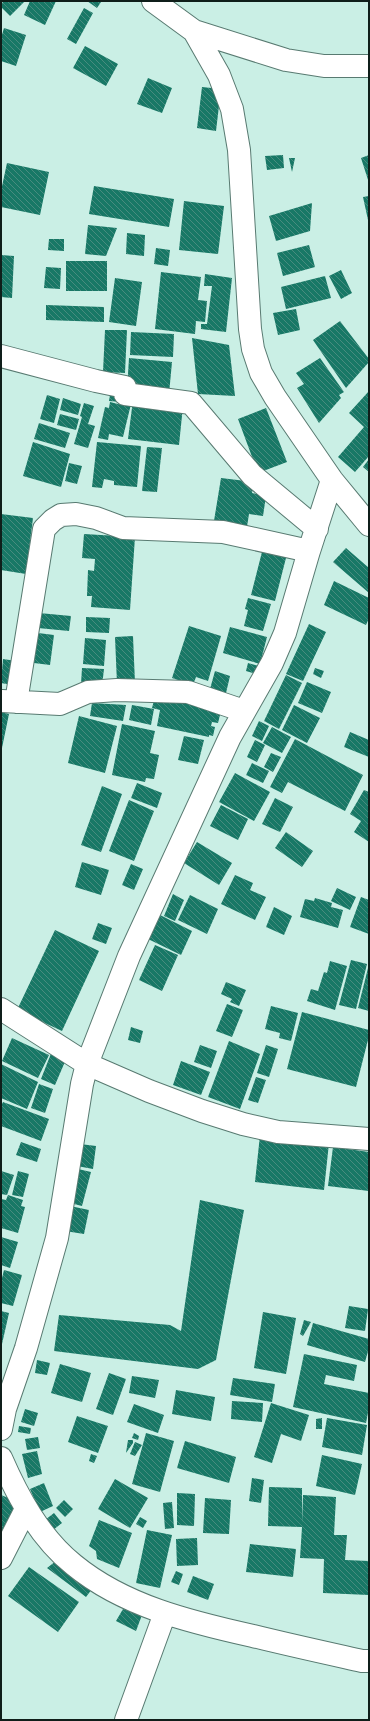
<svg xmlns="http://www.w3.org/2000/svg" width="370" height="1721" viewBox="0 0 370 1721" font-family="'Public Sans',sans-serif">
  <defs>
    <pattern id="building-back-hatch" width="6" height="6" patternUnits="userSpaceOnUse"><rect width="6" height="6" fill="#187866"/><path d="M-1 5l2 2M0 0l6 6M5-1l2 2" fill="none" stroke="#488c7f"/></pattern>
  </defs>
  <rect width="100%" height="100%" fill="#caefe5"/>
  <!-- building -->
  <path fill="url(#building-back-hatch)" d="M3 1H25L10 16 1 7Z
    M30 1H56L45 25 24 15Z
    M87 1H99L101 2 97 8Z
    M84 8 93 13 76 44 67 39Z
    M4 28 26 35 16 66 1 61V38Z
    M85 46 118 64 106 86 73 68Z
    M148 78 172 88 162 113 137 104Z
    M202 87 221 89 216 131 197 128Z
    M283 155 284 168 267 170 265 156Z
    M369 155V183L361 158Z
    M289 158H295L292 172Z
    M7 163 49 172 40 215 1 207V191Z
    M94 186 174 199 169 227 89 214Z
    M369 196V220H368L363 197Z
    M184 201 224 206 218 254 179 250Z
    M312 203 310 231 276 241 269 216Z
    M88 225 117 228 106 256 85 254Z
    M127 233 145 235 144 256 126 254Z
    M49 239H64V251L48 250Z
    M309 245 315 267 283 276 277 253Z
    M156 248 170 250 168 266 154 264Z
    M1 255 14 256 12 298 1 297Z
    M66 261H107V291H66Z
    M46 267 61 268 60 289 44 288Z
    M341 270 352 293 341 299 329 276Z
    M161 272 201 277 198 300 207 301 205 322 196 321 195 334 155 329Z
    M205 274 232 278 226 332 201 329V324H207L212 286H204Z
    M325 276 331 298 286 309 281 287Z
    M115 278 142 282 136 326 109 322Z
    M46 305 104 307V322L46 320Z
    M296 309 300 330 278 335 273 313Z
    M340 321 369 359V362L346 388 313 340Z
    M105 330H127L125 373 103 372Z
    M131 332 174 334 173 357 130 355Z
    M192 338 229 345 235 396 198 394Z
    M129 358 172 362 169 394 127 390Z
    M320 358 344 392 339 395 341 398 319 423 297 388 304 384 296 373Z
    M111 388 121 402 109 401Z
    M369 391V456L355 472 338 457 364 427 349 413Z
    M47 395 60 399 54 423 40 419Z
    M63 398 81 404 78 415 60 410Z
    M133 400 183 406 179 445 128 439Z
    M110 402 122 405 123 402 131 404 123 437 109 434 108 440 98 438 105 407 109 408Z
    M84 403 94 406 88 424 95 426 88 448 74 444 82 417 80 416Z
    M266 408 287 462 258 473 238 419Z
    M60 414 79 419 76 430 57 425Z
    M39 423 70 433 65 448 34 439Z
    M33 442 70 454 61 487 23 476Z
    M97 442 141 446 137 487 114 485V481L104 479 102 488 92 487Z
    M147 447 162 448 157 492 142 491Z
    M369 459V472L363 467Z
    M69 463 82 466 77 484 65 481Z
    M221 478 254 482 252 493 266 496 263 516 249 514 246 533 213 527Z
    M1 514 33 518 26 574 1 570Z
    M84 534 135 537 130 610 91 607 92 596H87L88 570 94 571 95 559 82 558Z
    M263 548 287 554 275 601 251 595Z
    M346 548 369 568V593L333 562Z
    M334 581 369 598V618L366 625 324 605Z
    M248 598 271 604 263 631 244 626 248 610 245 609Z
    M39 613 71 616 69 631 38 628Z
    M86 617 110 618 109 633 86 632Z
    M309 624 326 632 303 681 286 674Z
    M189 626 221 636 208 681 196 677 193 685 172 678Z
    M230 627 267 637 260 664 223 653Z
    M38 633 54 635 50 665 34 663Z
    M133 636 135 683 117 684 115 637Z
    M85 638 106 640 104 666 83 664Z
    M3 659 16 661 12 685 1 683Z
    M248 663 259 666 256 674 246 671Z
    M82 668 104 669 102 686 81 684Z
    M315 668 324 671 321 678 313 674Z
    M215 671 230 676 226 693 210 689Z
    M286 675 302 683 279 729 264 721Z
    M307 682 331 692 322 713 298 703Z
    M156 693 221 711 218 723 212 722 211 726 215 727 213 736 209 735V737L157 726 160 710 152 708Z
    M92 703 126 705 123 721 90 716Z
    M132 705 154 709 151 725 129 720Z
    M294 705 320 718 307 743 282 730Z
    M1 712 9 714 2 748H1Z
    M79 716 117 726 105 773 68 763Z
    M259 721 269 726 262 741 252 736Z
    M122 724 155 731 150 753 159 755 154 779 146 778 145 782 112 775Z
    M272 727 291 737 282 753 263 743Z
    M350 732 369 740V757L344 747Z
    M184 736 204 740 198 764 178 760Z
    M295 739 363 775 345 811 288 782 282 793 270 787Z
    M255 740 265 745 257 762 247 757Z
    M271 753 281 757 273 772 264 767Z
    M252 763 269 771 263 783 246 775Z
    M235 773 270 792 254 821 219 802Z
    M137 783 162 793 157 808 131 798Z
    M102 786 122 794 101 852 81 845Z
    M364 790 369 792V842L354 832 361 821 350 814Z
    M275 798 293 807 280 832 262 824Z
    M129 800 154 811 134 861 109 851Z
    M221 805 248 819 238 840 210 826Z
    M286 832 313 851 302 867 275 848Z
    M197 842 232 863 219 885 184 863Z
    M82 862 109 870 101 895 75 887Z
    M131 864 143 869 134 890 122 885Z
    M235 875 253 883 250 890 266 897 255 920 221 904Z
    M337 888 356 897 350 910 331 901Z
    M173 894 184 900 175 921 164 916Z
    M190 895 218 909 207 934 178 920Z
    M361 897 369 900V934L350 927Z
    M315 898 332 903 331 907 343 910 338 928 300 917 305 899 314 901Z
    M274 907 292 916 284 935 266 927Z
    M160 915 192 931 181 955 148 939Z
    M98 923 112 928 106 944 92 939Z
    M55 930 99 951 62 1031 17 1010Z
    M155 945 178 955 162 991 139 980Z
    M351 960 367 964 356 1009 339 1005Z
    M330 961 347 966 335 1010 307 1001 311 989 318 991 324 972 327 973Z
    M368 968H369V1011L358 1008Z
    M226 982 246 990 239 1006 230 1002 232 999 221 994Z
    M227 1004 243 1010 232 1037 216 1031Z
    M271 1006 298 1013 291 1041 279 1038 280 1033 265 1029Z
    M302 1012 369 1030V1036L356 1087 287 1069Z
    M131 1027 143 1031 140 1043 128 1040Z
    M12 1038 49 1055 38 1078 2 1061Z
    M229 1041 260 1054 240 1109 208 1097Z
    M200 1045 217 1051 211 1068 194 1062Z
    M266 1045 278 1049 269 1077 257 1073Z
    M52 1051 67 1057 55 1085 41 1079Z
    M181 1061 210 1072 201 1095 173 1085Z
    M1 1064 38 1082 27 1109 1 1098Z
    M256 1077 266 1080 258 1103 248 1100Z
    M39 1084 53 1089 45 1113 31 1108Z
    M3 1102 49 1119 41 1141 1 1126V1106Z
    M260 1135 329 1143 324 1190 255 1182Z
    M21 1142 41 1149 37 1162 16 1155Z
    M80 1144 96 1146 93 1169 77 1166Z
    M333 1147 369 1152V1191L328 1186Z
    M78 1169 91 1172 82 1206 70 1203Z
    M1 1171 14 1175 7 1195 1 1194Z
    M18 1171 29 1174 23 1197 12 1195Z
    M8 1195 23 1200 21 1206 25 1207 18 1233 1 1228V1199L6 1200Z
    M200 1200 244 1210 216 1360 198 1369 54 1351 59 1315 170 1325 181 1331Z
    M70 1206 89 1210 84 1234 65 1231Z
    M1 1237 18 1242 10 1268 1 1265Z
    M4 1270 22 1275 13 1306 1 1303V1282Z
    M349 1306 368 1309 365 1331 345 1328Z
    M1 1311 9 1313 2 1344H1Z
    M263 1312 296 1318 286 1374 254 1368Z
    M304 1320 311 1322 303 1336 300 1334Z
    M313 1323 369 1339V1348L365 1362 307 1345Z
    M304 1354 357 1365 354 1381 326 1375 324 1384 369 1393V1407L366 1423 293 1407Z
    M37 1360 50 1363 47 1375 35 1373Z
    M60 1364 91 1373 82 1402 51 1393Z
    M109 1373 126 1379 113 1415 96 1409Z
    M132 1376 159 1380 155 1398 129 1393Z
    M233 1378 275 1384 272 1402 230 1395Z
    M176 1390 215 1397 211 1421 172 1414Z
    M232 1401 263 1403 262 1422 231 1419Z
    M271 1403 309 1415 301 1441 281 1434 272 1463 254 1457Z
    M134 1404 164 1415 158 1433 127 1422Z
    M25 1409 38 1413 34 1426 21 1422Z
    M77 1416 108 1426 98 1453 68 1442Z
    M322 1418V1429H316V1419Z
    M327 1418 367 1425 362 1455 322 1447Z
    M19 1426 31 1428 30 1434 18 1432Z
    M134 1433 139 1436 138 1440 132 1438Z
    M146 1433 174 1441 160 1492 132 1484Z
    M38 1437 40 1448 27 1450 25 1439Z
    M128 1440H133V1443L126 1453Z
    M185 1441 236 1457 229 1483 177 1468Z
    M135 1442 142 1445 135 1456 130 1454Z
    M37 1451 42 1474 28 1478 22 1454Z
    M91 1454 97 1456 94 1463 89 1461Z
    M322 1455 362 1464 355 1495 316 1486Z
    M252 1478 264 1480 261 1503 249 1501Z
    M115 1479 148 1498 130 1528 98 1509Z
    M44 1483 53 1506 40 1512 30 1489Z
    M269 1487 302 1488V1523L303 1495 336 1497 334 1535H347L345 1560 369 1561V1595L323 1593 324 1559 300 1558 302 1527 268 1526Z
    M177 1493 195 1494 194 1526 177 1525Z
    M1 1495 16 1501 3 1536H1Z
    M205 1498 231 1500 229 1534 203 1533Z
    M64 1500 73 1509 65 1517 56 1508Z
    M172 1502 174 1528 165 1529 163 1503Z
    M54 1513 62 1523 53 1530 45 1520Z
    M140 1517 147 1521 143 1528 136 1524Z
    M99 1520 132 1533 119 1568 97 1559 96 1551 89 1546Z
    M147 1530 172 1535 160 1588 136 1583Z
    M197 1538 198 1565 177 1566 176 1539Z
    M250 1544 296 1549 293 1577 246 1572Z
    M56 1561 92 1589 86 1597 47 1568Z
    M29 1567 79 1602 58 1632 8 1596Z
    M176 1571 183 1574 179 1585 171 1582Z
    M193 1576 214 1584 208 1600 187 1592Z
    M123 1609 142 1615 136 1631 116 1621Z"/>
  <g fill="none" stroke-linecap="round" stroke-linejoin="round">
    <!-- minor casing -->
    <g stroke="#587a71" stroke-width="24">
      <path id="minor" d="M153 1 194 31 286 60 324 66H369
        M194 31 219 75 232 109 239 150 250 329 253 349 261 373 275 397 332 480 369 525
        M1 356 96 381 125 387V394L191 403 252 475 317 529
        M2 701 60 704 88 692 117 690 188 692 244 711
        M16 702 44 529 53 520 61 515 76 514 96 518 123 528 223 532 309 551
        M1 1009 87 1064 149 1091 202 1111 243 1124 278 1132 369 1139
        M1 1429 5 1409 26 1348 57 1238 82 1084 87 1064 129 956 230 737 272 663 285 633 309 551 332 480
        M1 1458C18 1497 40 1538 74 1565 124 1606 190 1622 253 1636 289 1645 326 1653 362 1661H369
        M1 1558 26 1509
        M126 1720 165 1613"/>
    </g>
    <!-- minor -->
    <use href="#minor" stroke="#fff" stroke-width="22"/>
  </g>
  <!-- border -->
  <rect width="370" height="1721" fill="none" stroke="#0f1e1a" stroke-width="4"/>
</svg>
